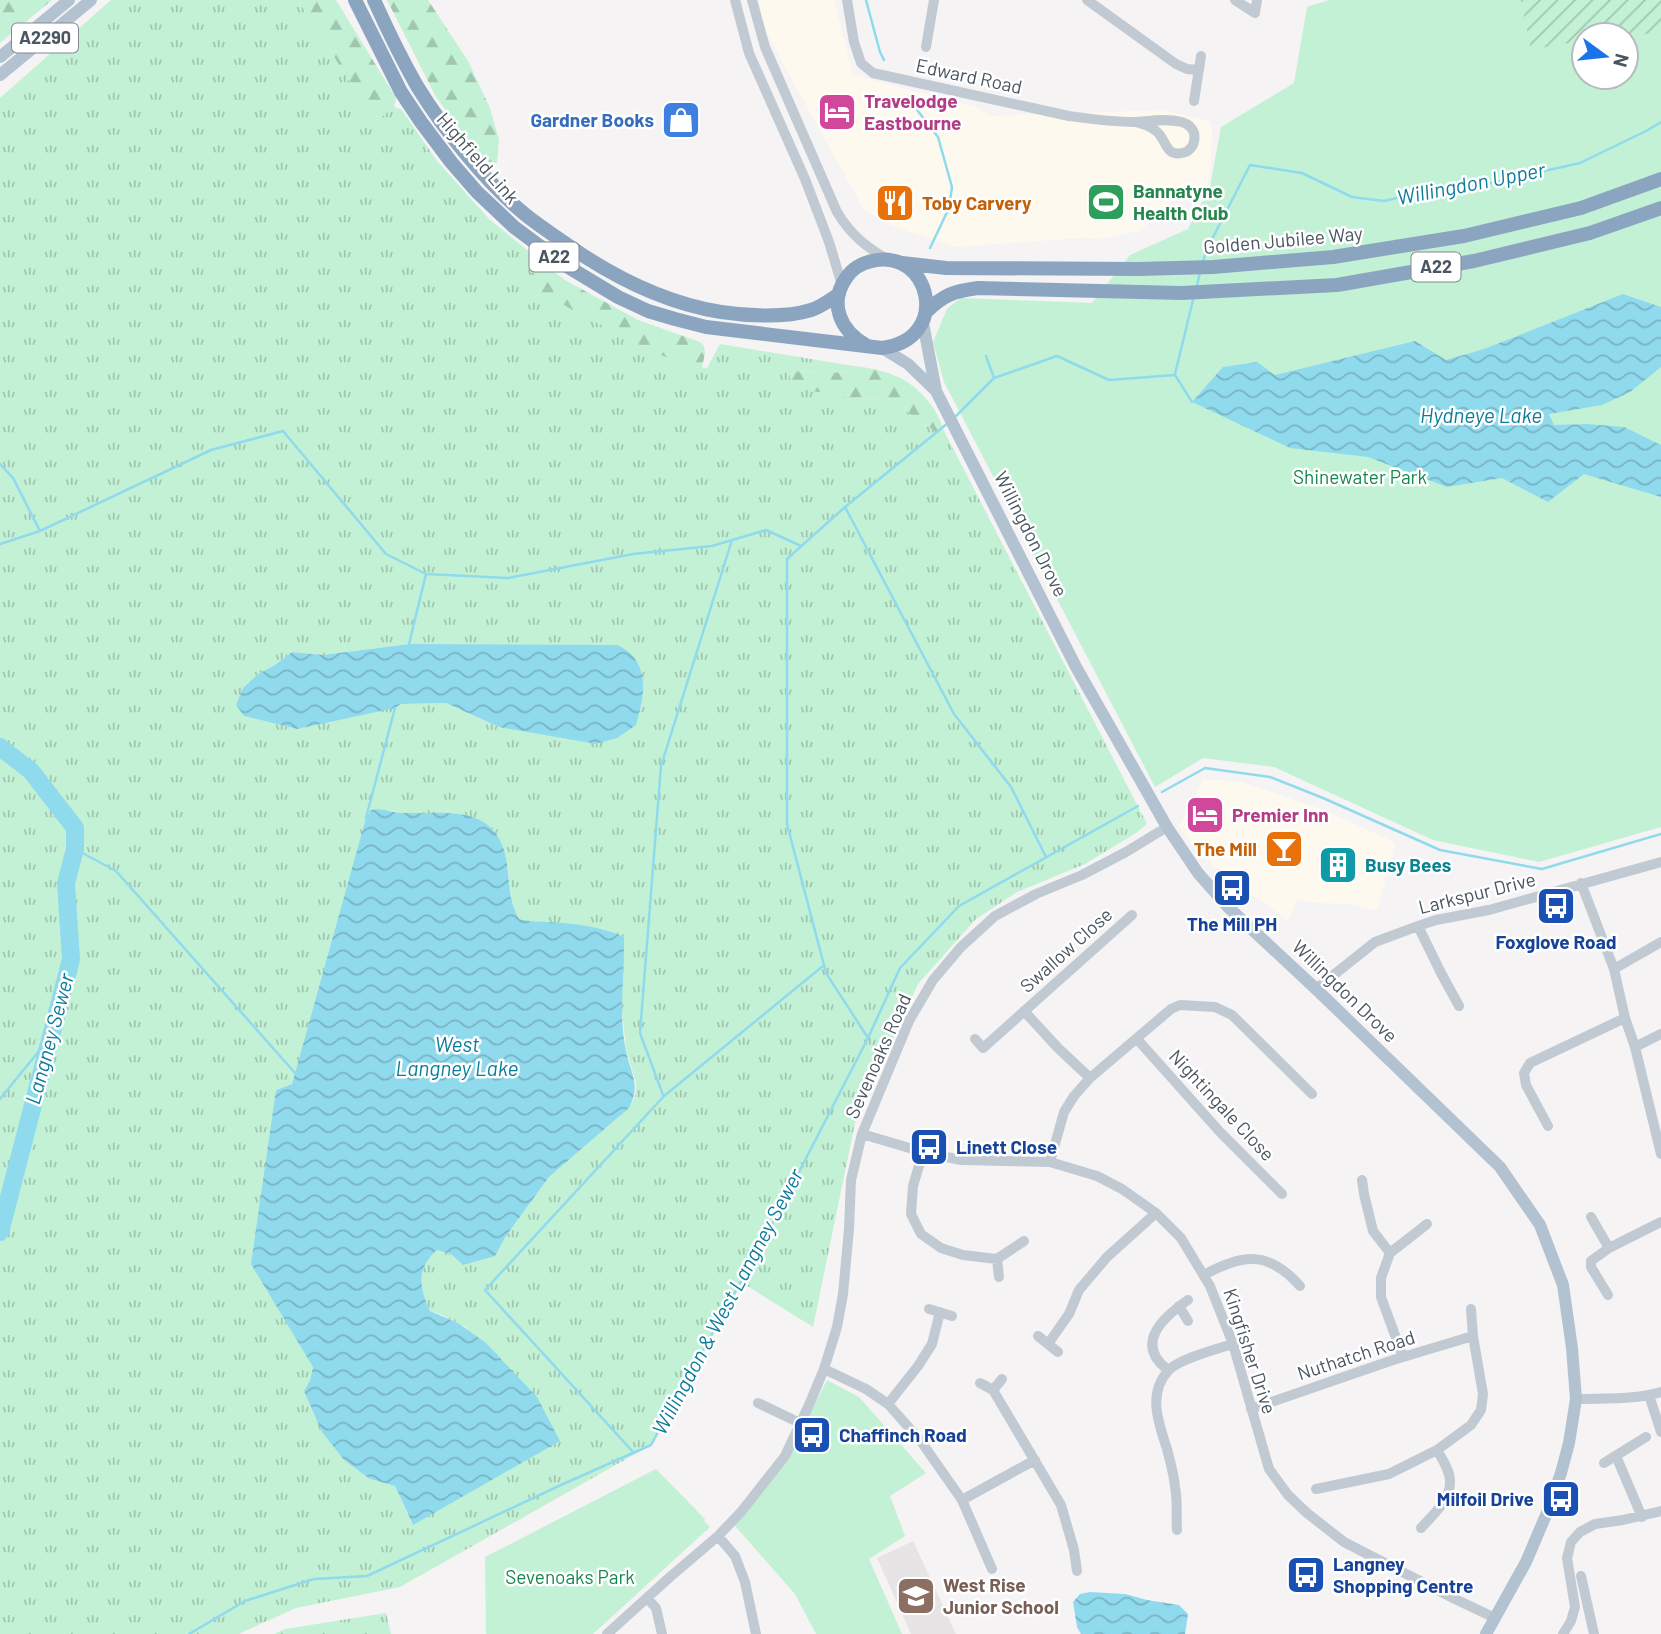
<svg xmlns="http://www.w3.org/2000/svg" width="1661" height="1634" viewBox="0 0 1661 1634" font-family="Barlow,sans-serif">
  <defs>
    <pattern id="grass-tufts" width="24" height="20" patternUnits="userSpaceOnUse" patternTransform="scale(1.75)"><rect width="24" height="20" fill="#c3f1d5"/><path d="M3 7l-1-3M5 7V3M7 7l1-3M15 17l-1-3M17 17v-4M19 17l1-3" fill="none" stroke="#a0c6b0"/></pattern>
    <pattern id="forest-firs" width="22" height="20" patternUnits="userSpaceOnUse" patternTransform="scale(1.75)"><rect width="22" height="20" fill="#c3f1d5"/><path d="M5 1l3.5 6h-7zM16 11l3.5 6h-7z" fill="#a0c6b0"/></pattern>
    <pattern id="garden-furrows" width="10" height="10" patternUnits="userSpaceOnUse" patternTransform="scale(1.75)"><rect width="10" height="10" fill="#c3f1d5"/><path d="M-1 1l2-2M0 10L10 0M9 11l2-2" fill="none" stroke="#a0c6b0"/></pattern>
    <pattern id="water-waves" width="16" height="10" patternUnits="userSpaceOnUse" patternTransform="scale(1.75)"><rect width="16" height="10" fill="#90daee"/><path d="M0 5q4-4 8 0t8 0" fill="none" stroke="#78b4c4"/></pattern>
  </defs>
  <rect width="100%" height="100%" fill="#f5f3f3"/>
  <!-- commercial -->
  <path fill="#fdf9ef" d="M759 0H834L853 75 977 107 989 116 1162 110 1210 121 1212 128 1211 165 1207 187 1188 186 1140 231 1097 239 1083 238 955 247 886 224 863 208 762 25Z
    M1204 779 1242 782 1324 810 1396 843 1377 911 1350 904 1315 903 1297 899 1288 921 1215 867 1194 848 1179 826Z"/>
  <!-- education -->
  <path fill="#e6e4e5" d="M913 1541 956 1634H911L877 1558Z"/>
  <!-- grass -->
  <path fill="url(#grass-tufts)" fill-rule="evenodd" d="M111 0H298L371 115 381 117 394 107 401 109 437 161 489 219 543 263 524 281 683 365 707 368 720 344 854 366 852 373 790 371 852 398 888 399 932 429 937 434 943 429 1147 824 1136 833 1085 864 1017 892 976 919 918 984 855 1123 813 1327 741 1282 651 1445 400 1587 296 1608 238 1634H0V98ZM409 644 499 727 446 703 401 704 297 729 244 716 243 688 258 674 275 665 292 652 323 655ZM378 809 488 826C494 833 500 839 503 848 512 872 506 896 519 919L529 922H546L621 1001 626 1049 636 1083 635 1097 629 1108 549 1177 506 1236 495 1256 451 1254 437 1250C416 1269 419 1287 430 1311L442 1315 467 1328 412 1524 395 1486 370 1479 304 1391 310 1380 313 1367 275 1090 292 1084Z
    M386 1613 391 1634H274L285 1629Z"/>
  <!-- forest -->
  <path fill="url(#forest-firs)" d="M0 0H52L0 43Z
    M298 0H336L396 98 394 107 381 117 371 115Z
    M387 0H428L468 61 490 108 499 140 497 163 484 161 436 97Z
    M543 263 565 280 638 320 700 342 704 346 705 353 702 368 683 365 631 341 536 290 523 281Z
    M854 366C889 370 914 379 934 409 938 416 941 421 943 429L937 434 932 429 888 399 852 398 790 387V371L852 373Z"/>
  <!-- park -->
  <path fill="#c3f1d5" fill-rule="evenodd" d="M1329 0H1661V827L1539 862 1433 840 1274 767 1203 758 1155 787 944 382 933 342 947 309 961 298 1092 303 1130 255 1188 229 1210 187 1221 127 1294 83 1307 7ZM1584 35H1626V77H1584Z
    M827 1380 859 1397 926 1473 890 1496 905 1536 869 1559 902 1634H816L795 1594 735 1526 790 1454Z
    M656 1469 705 1519 704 1521 710 1527 593 1634H486L485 1557Z"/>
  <!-- garden -->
  <path fill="url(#garden-furrows)" d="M1521 0H1661V31L1626 38V35H1584V46L1569 49 1567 43 1531 50Z"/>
  <!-- water -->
  <path fill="url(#water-waves)" d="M1623 294 1661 307V367L1630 392 1602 405 1549 414 1554 425 1587 424 1624 427 1661 445V497L1584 474 1548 502 1502 478 1447 487 1368 457 1290 448 1192 402 1223 367 1257 362 1275 375 1415 341 1446 360 1484 349Z
    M409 644 618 645C624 649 632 653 635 659 649 679 642 703 636 725L617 738 596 744 499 727 446 703 401 704 395 708 297 729 244 716 236 705 243 688 258 674 275 665 292 652 323 655Z
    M378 809C387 810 396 813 405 813 442 814 489 804 504 850 511 873 506 896 519 919 529 922 536 921 546 922 572 923 600 926 624 937 625 974 618 1013 626 1051 631 1074 641 1085 629 1108L549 1177 506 1236 495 1256 463 1265 451 1254 437 1250C416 1269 419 1287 430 1311L458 1323 486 1343 537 1397 560 1441 413 1525 395 1486 370 1479 344 1460 322 1432 304 1391 310 1380 313 1367 251 1264 276 1090 292 1084 366 818 371 810Z
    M1090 1592 1125 1594 1147 1600 1179 1605 1188 1614 1185 1634H1081L1077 1627 1073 1602 1080 1594Z"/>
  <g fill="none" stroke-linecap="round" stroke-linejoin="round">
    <!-- stream -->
    <path stroke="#90daee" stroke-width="2.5" d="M866 0 880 52 884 60
      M911 102 938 137 952 187 949 208 930 248
      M1203 262 1206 251 1250 165 1302 173 1352 197 1384 201 1422 192 1491 183 1580 163 1646 131 1661 122
      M1197 286 1200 272
      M986 356 994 378
      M1175 374 1194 296
      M1175 375 1192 402
      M953 419 994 378 1057 356 1109 380 1175 375
      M0 464 13 478 40 531
      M845 507 954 714 1011 787 1046 857
      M0 544 40 531 211 450 283 431 386 554 426 574 508 578 633 554 712 546 766 530 801 546
      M409 644 426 574
      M1162 792 1205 768 1270 777 1323 798 1440 850 1542 869 1661 834
      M366 818 395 708
      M75 849 116 871 295 1073
      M868 1038 826 973 787 824V559L845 507 948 423
      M663 1095 640 1033 661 766 732 540
      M0 1099 52 1035
      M634 1453 485 1290 664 1096 823 966
      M189 1634 245 1601 314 1579 367 1576 561 1485 651 1445 765 1238 868 1038 900 968 959 906 1138 806"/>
    <!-- river -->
    <path stroke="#90daee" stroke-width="18" d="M0 747 31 771 75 828V849L66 883 71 959 0 1232"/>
    <!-- minor -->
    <path stroke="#c1cad2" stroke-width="10" d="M735 0 749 53 805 179 829 242 842 285
      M752 0 765 47 837 212C851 235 865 246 888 260
      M847 0 854 42 861 63 873 73 1069 116C1091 119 1112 122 1134 122 1150 121 1166 118 1182 122 1188 124 1192 127 1194 133 1195 138 1194 144 1191 148 1188 151 1186 153 1182 153 1165 157 1166 138 1156 131 1151 126 1143 124 1136 122
      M1087 0 1176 64 1187 69 1199 70
      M1235 0 1255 13 1257 0
      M926 47 934 0
      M1194 101 1201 56
      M1581 883 1614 969 1625 1018 1635 1047 1661 1154
      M1418 926 1441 973 1459 1006
      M1614 969 1661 942
      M1316 989 1375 942 1418 926 1436 920 1489 910 1661 862
      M1024 1011 1058 1048 1090 1078
      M975 1039 983 1048 1132 915
      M1137 1039 1220 1132 1282 1194
      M1635 1047 1661 1034
      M1548 1126 1526 1085 1524 1073 1530 1063 1625 1018
      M862 1134 923 1152 961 1160 1050 1162 1070 1168 1097 1176 1122 1189 1156 1213 1181 1238 1210 1286 1233 1344 1269 1469 1288 1495 1307 1513 1344 1542 1453 1598 1495 1618
      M923 1152 913 1186 911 1214 921 1234 941 1248 963 1255 997 1259 1024 1241
      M1050 1162 1064 1112 1074 1096 1090 1078 1171 1009 1180 1005 1215 1007 1232 1015 1312 1094
      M1362 1180 1364 1194 1373 1231 1390 1253
      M1591 1217 1609 1248
      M997 1259 999 1277
      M1204 1275C1243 1253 1269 1251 1300 1286
      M1608 1295 1591 1267V1261L1609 1248 1661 1222
      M1179 1306 1188 1321
      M929 1309 952 1316
      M1038 1336 1058 1352
      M1048 1344 1069 1314 1079 1290 1107 1257 1156 1213
      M1403 1357 1381 1297V1278L1390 1253 1427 1224
      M824 1369 866 1389 888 1404 920 1440 962 1500 992 1569
      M1168 1370C1134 1344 1162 1318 1188 1300
      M980 1383 993 1390 1061 1505 1074 1550 1077 1571
      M993 1390 1002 1379
      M1649 1395 1661 1432
      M1576 1399C1605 1398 1634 1400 1661 1392
      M758 1403 800 1423
      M888 1404 918 1366 932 1344 940 1312
      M1251 1409 1393 1360 1473 1336
      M1616 1456 1642 1517
      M1604 1463 1646 1437
      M1316 1489 1389 1474 1437 1450 1471 1425 1481 1410 1483 1394 1473 1336 1471 1309
      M962 1500 1035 1460
      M1421 1528C1433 1515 1451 1499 1450 1481 1450 1470 1442 1459 1437 1450
      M1177 1530C1176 1516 1178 1501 1175 1487 1174 1474 1170 1461 1167 1449 1159 1424 1147 1394 1168 1371 1178 1359 1217 1349 1233 1344
      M718 1536 735 1556 745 1582 756 1634
      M1581 1576 1594 1634
      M647 1598 656 1608 662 1634
      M607 1634 670 1577 718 1536 741 1512 785 1456 809 1405 824 1369 837 1327 843 1294 849 1229 851 1180 862 1134 909 1021 933 980 961 947 995 916 1036 894 1082 875 1126 852 1167 827
      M1563 1634 1571 1621 1575 1607 1567 1558 1571 1542 1580 1532 1595 1524 1623 1520 1661 1511"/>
    <!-- major -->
    <path stroke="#b3c2d1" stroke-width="12" d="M0 57 69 0
      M0 75 91 0
      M923 323 936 391 1076 667 1167 827 1198 873 1228 907 1316 989 1500 1167 1540 1225 1563 1285 1572 1348 1576 1399 1569 1443 1561 1473 1549 1508 1526 1562 1486 1634
      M882 348 908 364 936 391"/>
    <!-- highway -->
    <path stroke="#8ba5c1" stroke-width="14" d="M355 0 401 92 421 122 451 162 477 192 514 227 565 265 618 297 648 311 675 319 706 327 882 348C953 339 930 247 872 261 862 263 852 269 846 278 828 304 841 331 866 345
      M374 0C387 29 401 58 417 86 444 130 487 184 527 216 545 230 565 243 584 256 626 283 671 304 721 312 747 316 786 318 811 310 821 307 830 300 839 294
      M902 263 946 268 1138 269 1213 267 1333 257 1464 236 1581 208 1661 179
      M926 312C943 295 954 291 978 288L1182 293 1337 285 1474 261 1590 233 1661 208"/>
  </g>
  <!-- icons -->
  <defs>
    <g id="hotel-square" transform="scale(2.0125)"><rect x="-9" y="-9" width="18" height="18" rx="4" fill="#d1479c" stroke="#fff"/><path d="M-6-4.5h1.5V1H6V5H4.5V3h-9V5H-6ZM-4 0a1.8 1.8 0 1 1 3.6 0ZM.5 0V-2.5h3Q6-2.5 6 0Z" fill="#fff"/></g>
    <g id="shop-square" transform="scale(2.0125)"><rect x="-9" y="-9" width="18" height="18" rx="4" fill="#3f7fe0" stroke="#fff"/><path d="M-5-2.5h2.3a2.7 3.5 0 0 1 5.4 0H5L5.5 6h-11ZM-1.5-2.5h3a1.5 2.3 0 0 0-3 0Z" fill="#fff"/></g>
    <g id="stadium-square" transform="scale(2.0125)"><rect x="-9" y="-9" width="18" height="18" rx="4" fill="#2e9e5b" stroke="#fff"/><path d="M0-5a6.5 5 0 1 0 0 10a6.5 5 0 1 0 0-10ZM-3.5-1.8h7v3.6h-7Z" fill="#fff"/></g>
    <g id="restaurant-square" transform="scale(2.0125)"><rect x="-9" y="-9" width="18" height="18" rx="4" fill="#e8710a" stroke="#fff"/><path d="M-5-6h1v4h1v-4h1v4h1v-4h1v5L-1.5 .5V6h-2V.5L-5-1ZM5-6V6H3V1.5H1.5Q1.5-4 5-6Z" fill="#fff"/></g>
    <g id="bar-square" transform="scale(2.0125)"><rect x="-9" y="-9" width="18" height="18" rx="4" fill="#e8710a" stroke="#fff"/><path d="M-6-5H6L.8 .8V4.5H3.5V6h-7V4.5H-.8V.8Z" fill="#fff"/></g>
    <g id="building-square" transform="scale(2.0125)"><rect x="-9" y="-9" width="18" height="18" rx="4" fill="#0f9aa8" stroke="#fff"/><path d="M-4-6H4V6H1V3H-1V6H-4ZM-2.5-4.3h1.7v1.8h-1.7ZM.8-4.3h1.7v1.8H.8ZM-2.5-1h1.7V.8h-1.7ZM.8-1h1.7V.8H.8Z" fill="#fff"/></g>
    <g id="bus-square" transform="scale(2.0125)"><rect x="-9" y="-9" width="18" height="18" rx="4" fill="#1a4fb4" stroke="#fff"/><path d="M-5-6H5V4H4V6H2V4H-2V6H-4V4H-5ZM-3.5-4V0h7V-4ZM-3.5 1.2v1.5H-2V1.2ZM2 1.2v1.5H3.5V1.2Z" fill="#fff"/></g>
    <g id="school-square" transform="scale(2.0125)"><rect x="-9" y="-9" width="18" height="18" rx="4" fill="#8d6e63" stroke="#fff"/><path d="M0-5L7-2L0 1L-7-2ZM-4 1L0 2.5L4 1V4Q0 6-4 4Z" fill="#fff"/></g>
  </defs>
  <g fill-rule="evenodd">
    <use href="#hotel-square" x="837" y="112"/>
    <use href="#shop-square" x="681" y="120"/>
    <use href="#stadium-square" x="1106" y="202"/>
    <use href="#restaurant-square" x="895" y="203"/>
    <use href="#hotel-square" x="1205" y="815"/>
    <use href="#bar-square" x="1284" y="849"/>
    <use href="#building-square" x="1338" y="865"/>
    <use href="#bus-square" x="1232" y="888"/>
    <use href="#bus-square" x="1556" y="906"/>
    <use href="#bus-square" x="929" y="1147"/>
    <use href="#bus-square" x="812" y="1435"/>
    <use href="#bus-square" x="1561" y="1499"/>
    <use href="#bus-square" x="1306" y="1575"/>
    <use href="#school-square" x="916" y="1596"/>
  </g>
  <g text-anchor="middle" stroke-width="5" stroke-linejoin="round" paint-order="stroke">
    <!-- shield labels -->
    <g fill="#fff" stroke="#808990" stroke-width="2">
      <rect x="12" y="23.5" width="66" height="29" rx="5"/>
      <rect x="529.5" y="242.5" width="49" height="29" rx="5"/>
      <rect x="1411.5" y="252.5" width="49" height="29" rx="5"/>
    </g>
    <g font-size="18" font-weight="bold" fill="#4a5661">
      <text x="45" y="44">A2290</text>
      <text x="554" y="263">A22</text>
      <text x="1436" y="273">A22</text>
    </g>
    <!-- street labels -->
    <g font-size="19" fill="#4a5661" stroke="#fff">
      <text transform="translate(969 76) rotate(12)" y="7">Edward Road</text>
      <text transform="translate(478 158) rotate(49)" y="7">Highfield Link</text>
      <text transform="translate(1283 240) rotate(-5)" y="7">Golden Jubilee Way</text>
      <text transform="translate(1031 534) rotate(63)" y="7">Willingdon Drove</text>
      <text transform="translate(1477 893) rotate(-14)" y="7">Larkspur Drive</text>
      <text transform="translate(1066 950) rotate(-42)" y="7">Swallow Close</text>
      <text transform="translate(1345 991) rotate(44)" y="7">Willingdon Drove</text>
      <text transform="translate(878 1056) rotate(-66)" y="7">Sevenoaks Road</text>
      <text transform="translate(1222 1105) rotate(47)" y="7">Nightingale Close</text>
      <text transform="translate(1250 1351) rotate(72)" y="7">Kingfisher Drive</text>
      <text transform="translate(1356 1355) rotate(-18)" y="7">Nuthatch Road</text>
    </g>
    <!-- hotel labels -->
    <g font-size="19" font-weight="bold" fill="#b23c85" stroke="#fff" text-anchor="start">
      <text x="864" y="108">Travelodge<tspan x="864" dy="22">Eastbourne</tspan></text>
      <text x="1232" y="822">Premier Inn</text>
    </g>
    <!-- shop labels -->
    <g font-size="19" font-weight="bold" fill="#366cbe" stroke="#fff" text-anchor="end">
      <text x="654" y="127">Gardner Books</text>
    </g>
    <!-- leisure labels -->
    <g font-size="19" font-weight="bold" fill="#27864d" stroke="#fff" text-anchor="start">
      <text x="1133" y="198">Bannatyne<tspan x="1133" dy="22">Health Club</tspan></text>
    </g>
    <!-- food labels -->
    <g font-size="19" font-weight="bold" fill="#c56008" stroke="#fff" text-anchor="start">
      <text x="922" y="210">Toby Carvery</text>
      <text x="1257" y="856" text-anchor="end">The Mill</text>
    </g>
    <!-- park labels -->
    <g font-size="19" fill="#17864f" stroke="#fff">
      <text x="1360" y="484">Shinewater Park</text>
      <text x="570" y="1584">Sevenoaks Park</text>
    </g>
    <!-- culture labels -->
    <g font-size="19" font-weight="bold" fill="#0d838f" stroke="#fff" text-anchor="start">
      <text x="1365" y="872">Busy Bees</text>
    </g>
    <!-- transit labels -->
    <g font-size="19" font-weight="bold" fill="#164399" stroke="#fff" text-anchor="start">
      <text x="1232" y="931" text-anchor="middle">The Mill PH</text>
      <text x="1556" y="949" text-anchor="middle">Foxglove Road</text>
      <text x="956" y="1154">Linett Close</text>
      <text x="839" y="1442">Chaffinch Road</text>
      <text x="1534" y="1506" text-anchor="end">Milfoil Drive</text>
      <text x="1333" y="1571">Langney<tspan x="1333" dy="22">Shopping Centre</tspan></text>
    </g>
    <!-- education labels -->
    <g font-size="19" font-weight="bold" fill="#785e54" stroke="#fff" text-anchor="start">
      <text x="943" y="1592">West Rise<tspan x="943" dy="22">Junior School</tspan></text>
    </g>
    <!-- water labels -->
    <g font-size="21" font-style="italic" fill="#0c7c9b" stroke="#fff">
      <text transform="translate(1471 184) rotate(-11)" y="7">Willingdon Upper</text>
      <text x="1481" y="423">Hydneye Lake</text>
      <text transform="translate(50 1039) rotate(-75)" y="7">Langney Sewer</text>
      <text x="457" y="1052">West<tspan x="457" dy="24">Langney Lake</tspan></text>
      <text transform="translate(728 1302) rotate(-62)" y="7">Willingdon &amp; West Langney Sewer</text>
    </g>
  </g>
  <!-- north arrow -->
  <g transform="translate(1605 56) rotate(105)"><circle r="33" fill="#ffffff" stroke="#b7bbc0" stroke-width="2"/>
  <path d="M0-5L12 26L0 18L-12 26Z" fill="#1a73e8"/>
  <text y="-10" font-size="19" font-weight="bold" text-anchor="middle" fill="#4a5661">N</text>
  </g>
</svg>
